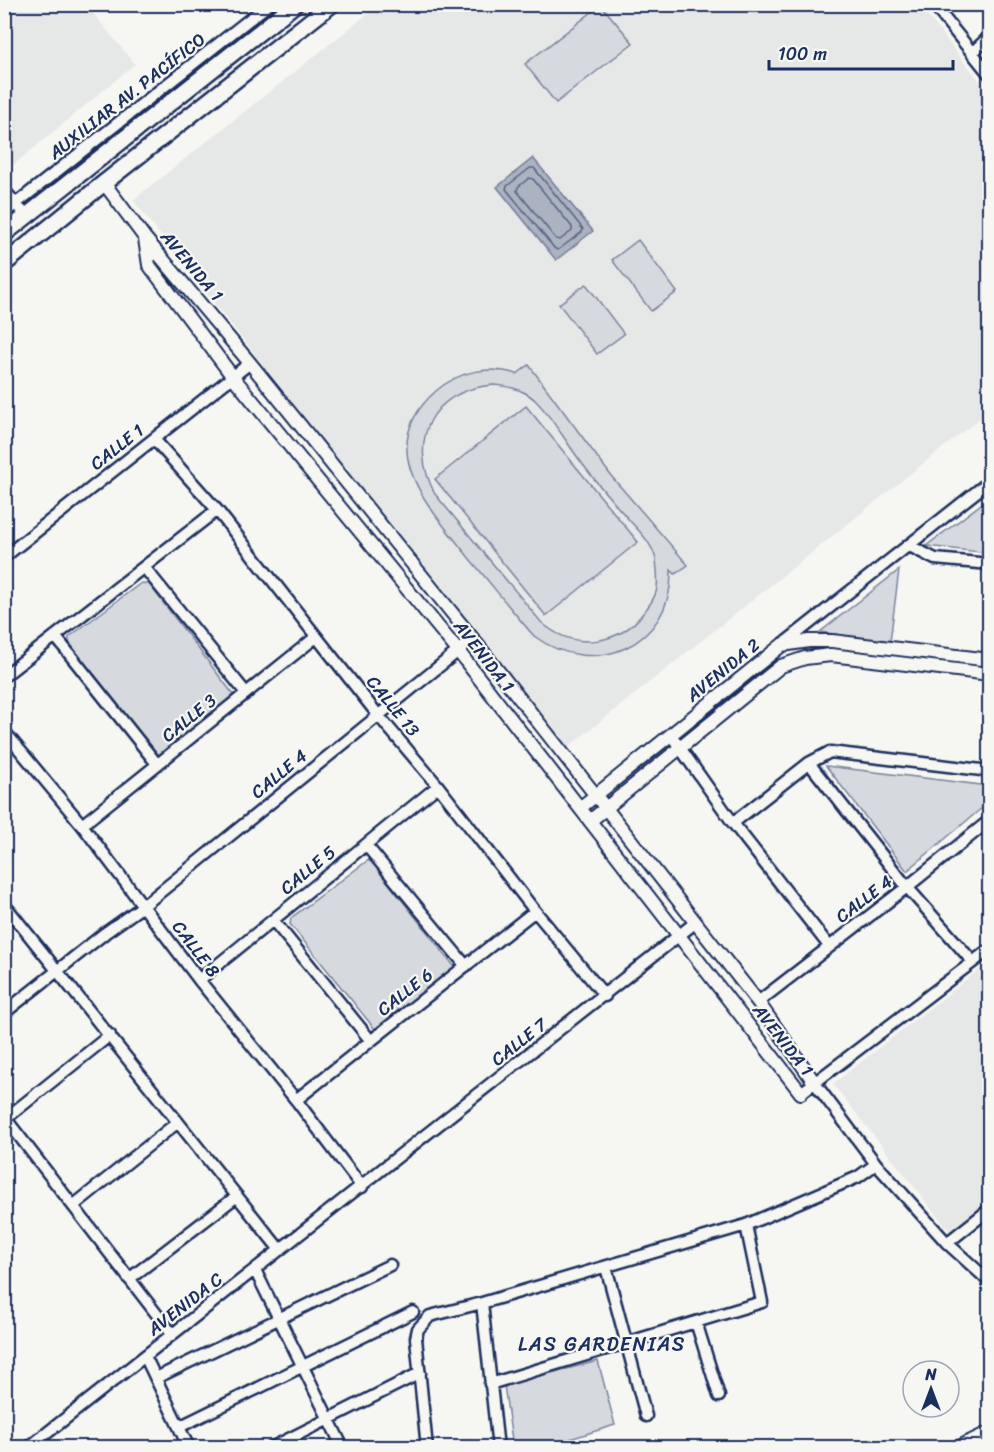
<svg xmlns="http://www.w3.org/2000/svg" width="994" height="1452" viewBox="0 0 994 1452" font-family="Sriracha,sans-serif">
  <rect width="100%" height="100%" fill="#f6f6f2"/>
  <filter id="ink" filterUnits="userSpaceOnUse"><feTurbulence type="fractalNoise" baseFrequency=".0167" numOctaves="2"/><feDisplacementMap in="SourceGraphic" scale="12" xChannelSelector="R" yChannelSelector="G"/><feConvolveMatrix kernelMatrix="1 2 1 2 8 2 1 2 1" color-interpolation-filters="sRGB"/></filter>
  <g filter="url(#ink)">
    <!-- built -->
    <path fill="#e6e7e7" d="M4 5H86L135 64 5 172Z
      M379 5H919L989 93V411L566 749 133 200Z
      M989 962V1200L950 1232 833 1084Z"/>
    <!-- green -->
    <path fill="#d6d9dd" stroke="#78849e" stroke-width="1.5" fill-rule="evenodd" d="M601 5 633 43 556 103 525 64Z
      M638 240 677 292 651 311 612 260Z
      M586 284 624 334 597 354 559 304Z
      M529 365 612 477 688 565 675 574 671 570C673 646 593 680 534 636 512 611 491 584 470 559 431 509 370 449 436 391 459 371 488 365 517 374ZM493 385C508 386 524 389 535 400 551 416 563 437 576 455 593 479 612 501 631 522 641 533 653 545 656 560 657 570 659 583 656 592 654 599 649 606 644 612 619 646 573 651 541 622L435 494C407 441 431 390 493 385Z
      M526 406 638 542 546 616 435 479Z
      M989 498V553L926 546Z
      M899 570 890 642 820 632Z
      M141 583 149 584 233 694 232 699 161 756H156L69 643V637Z
      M826 766 989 786V802L907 871Z
      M367 861H371L454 966 453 972 379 1029 374 1028 290 924 291 918Z
      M598 1361 615 1425 544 1447H513L504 1385Z"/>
    <!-- water -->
    <path fill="#abb2c0" stroke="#717e99" stroke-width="1.5" d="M533 158 593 231 556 260 497 187Z"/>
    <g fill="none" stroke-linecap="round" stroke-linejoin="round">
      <!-- shore -->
      <path stroke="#556385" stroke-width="1.5" d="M530 168H534L583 229 582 232 558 250 555 249 506 189 507 186Z
        M529 178 533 179 572 227V231L560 240 556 239 517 191 518 187Z"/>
      <!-- minor casing -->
      <g stroke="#1b2f5e" stroke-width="15">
        <path id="minor" d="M933 4 990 75
          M972 53 990 36
          M4 190 27 217
          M4 213 269 4
          M154 439 217 510 378 715 438 786 535 911 605 996
          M908 545 935 559 990 564
          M4 557 250 363
          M144 567 246 693
          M55 636 157 764
          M782 645 990 481
          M4 676 217 510
          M4 731 82 825 199 980 296 1100 362 1187
          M671 735 733 823 829 946
          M809 763 907 887 973 962
          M733 823 809 763 830 752 990 771
          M82 825 316 637
          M366 845 466 966
          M4 904 280 1250
          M273 920 371 1041
          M199 980 438 786
          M758 1002 907 887 990 820
          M4 1013 105 933 143 906 473 639
          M814 1082 876 1164 947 1243 990 1282
          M801 1093 990 949
          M296 1100 535 911
          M6 1119 172 1334
          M4 1120 110 1035
          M73 1206 178 1122
          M947 1243 990 1209
          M606 1267 646 1416
          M255 1270 343 1448
          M129 1279 237 1196
          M482 1303 498 1448
          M696 1322 719 1396
          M145 1356 189 1448
          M156 1378 390 1265
          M490 1384 762 1302 746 1225
          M179 1427 413 1312
          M28 1448 696 922
          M271 1448 420 1373
          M427 1448 416 1338 418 1329 430 1316 482 1303 746 1225 858 1177 876 1164"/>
      </g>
      <!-- tertiary casing -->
      <g stroke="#1b2f5e" stroke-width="16">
        <path id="tertiary" d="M104 183 145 238 250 363 473 639 758 1002 814 1082
          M145 239 149 265 233 377 458 651 801 1093
          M580 808 782 645 809 641H832L990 660
          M590 821 781 666 805 658 831 655 990 674
          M957 1448 990 1432"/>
      </g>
      <!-- primary casing -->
      <g stroke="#1b2f5e" stroke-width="20">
        <path id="primary" d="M4 234 295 4
          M4 264 104 183 332 4"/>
      </g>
      <!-- minor -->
      <use href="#minor" stroke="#f6f6f2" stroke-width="10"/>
      <!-- tertiary -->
      <use href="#tertiary" stroke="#f6f6f2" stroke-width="12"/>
      <!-- primary -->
      <use href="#primary" stroke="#f6f6f2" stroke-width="15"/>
    </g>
  </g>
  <g text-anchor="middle" stroke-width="4.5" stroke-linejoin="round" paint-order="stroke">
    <!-- street labels -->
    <g font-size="18" fill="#1b2f5e" stroke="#f6f6f2">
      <text transform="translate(127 96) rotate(-38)" y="6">AUXILIAR AV. PACÍFICO</text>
      <text transform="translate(192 266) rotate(50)" y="6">AVENIDA 1</text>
      <text transform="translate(117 447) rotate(-38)" y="6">CALLE 1</text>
      <text transform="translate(484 656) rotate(52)" y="6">AVENIDA 1</text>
      <text transform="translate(723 670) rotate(-39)" y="6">AVENIDA 2</text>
      <text transform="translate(393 706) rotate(51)" y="6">CALLE 13</text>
      <text transform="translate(189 718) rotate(-39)" y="6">CALLE 3</text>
      <text transform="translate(279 774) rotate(-39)" y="6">CALLE 4</text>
      <text transform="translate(308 870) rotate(-39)" y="6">CALLE 5</text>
      <text transform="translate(864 899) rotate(-37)" y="6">CALLE 4</text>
      <text transform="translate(196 949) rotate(53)" y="6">CALLE 8</text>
      <text transform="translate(405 992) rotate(-38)" y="6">CALLE 6</text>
      <text transform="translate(783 1040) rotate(52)" y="6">AVENIDA 1</text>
      <text transform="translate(519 1042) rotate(-38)" y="6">CALLE 7</text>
      <text transform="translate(185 1304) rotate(-38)" y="6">AVENIDA C</text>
    </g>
    <!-- neighbourhood labels -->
    <g font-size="20" letter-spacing="1.5" fill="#1b2f5e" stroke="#f6f6f2">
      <text x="602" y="1351">LAS GARDENIAS</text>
    </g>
  </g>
  <!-- margin -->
  <rect width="994" height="1452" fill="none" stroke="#f6f6f2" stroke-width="24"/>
  <rect x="12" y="12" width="970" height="1428" fill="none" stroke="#1b2f5e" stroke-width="2" filter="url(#ink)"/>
  <!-- north arrow -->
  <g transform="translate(931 1389)"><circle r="28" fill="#f6f6f2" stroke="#9ea6b7" stroke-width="1.5"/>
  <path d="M0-4.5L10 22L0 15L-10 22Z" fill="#1b2f5e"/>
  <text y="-9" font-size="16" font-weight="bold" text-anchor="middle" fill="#1b2f5e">N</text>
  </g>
  <!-- scale -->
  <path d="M769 60v9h184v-9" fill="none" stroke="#1b2f5e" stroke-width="3"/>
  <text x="778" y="60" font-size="18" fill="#1b2f5e" stroke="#f6f6f2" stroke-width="4.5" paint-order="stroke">100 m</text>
</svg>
